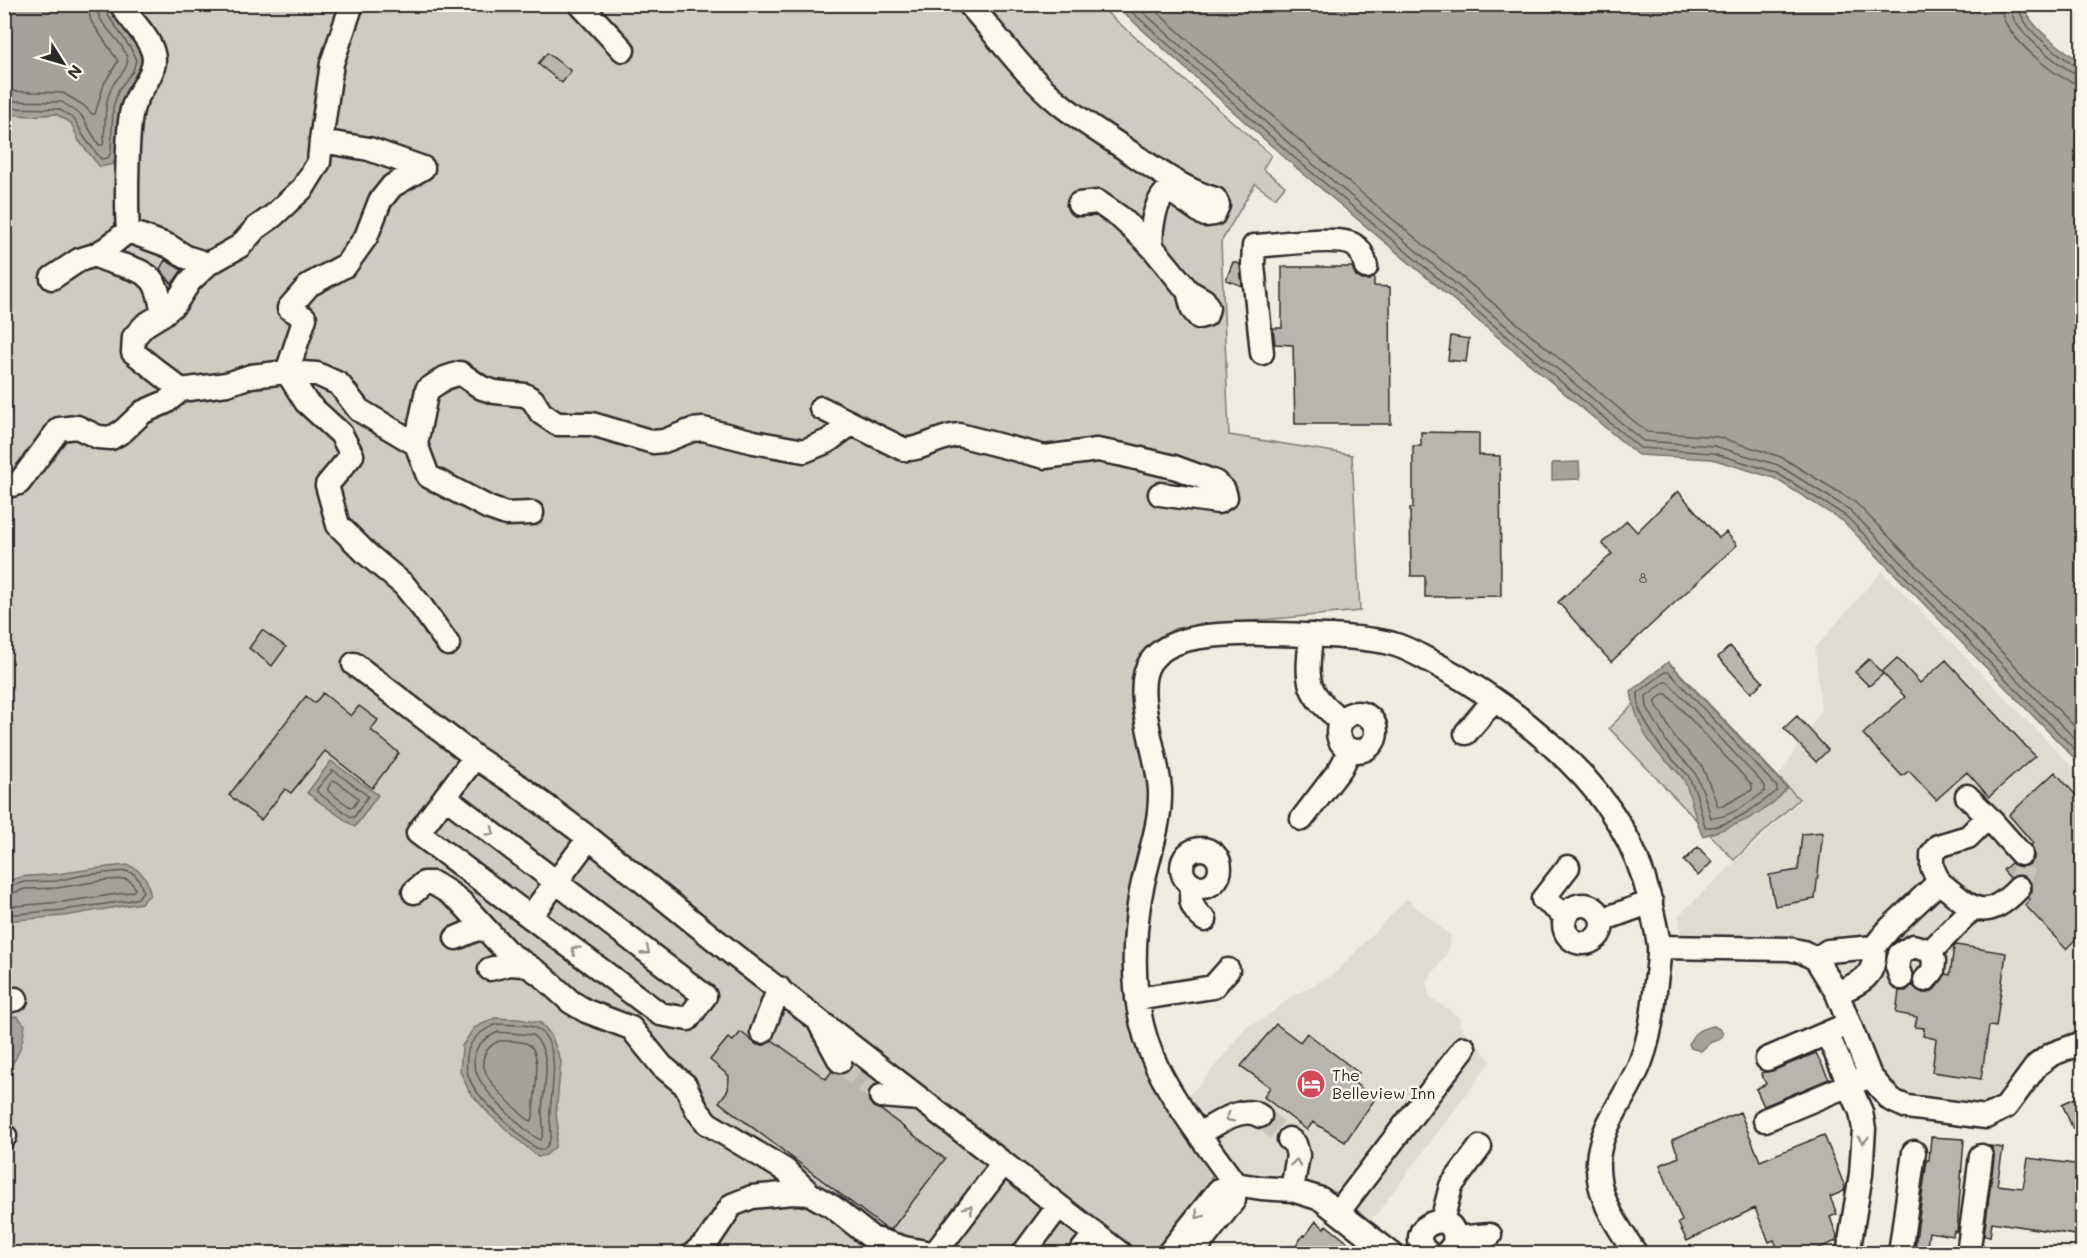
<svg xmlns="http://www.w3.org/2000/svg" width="2087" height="1258" viewBox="0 0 2087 1258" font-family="Mali,sans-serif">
  <rect width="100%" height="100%" fill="#eeebe0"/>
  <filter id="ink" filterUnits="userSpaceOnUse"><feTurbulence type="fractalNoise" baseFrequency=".0167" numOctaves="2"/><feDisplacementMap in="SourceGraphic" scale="12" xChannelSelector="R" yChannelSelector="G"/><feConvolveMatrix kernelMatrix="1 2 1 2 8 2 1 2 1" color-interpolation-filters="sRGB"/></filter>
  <g filter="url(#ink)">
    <!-- built -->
    <path fill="#dedbd1" d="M1882 571 2082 777V1033L1999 1100 1983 1107 1909 1098 1896 1092 1878 1072 1824 955 1680 938 1679 915 1801 800 1777 779 1821 711 1815 648Z
      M1407 899 1451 936 1447 954 1426 982 1429 996 1460 1018 1459 1025 1491 1061 1376 1215 1365 1221 1241 1176 1186 1098 1202 1082 1247 1026 1262 1020 1292 996 1333 975Z"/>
    <!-- green -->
    <path fill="#cecbc2" stroke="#7c7b76" stroke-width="1.5" d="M5 5H1098L1271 155 1263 169 1285 186 1275 198 1255 184 1221 242 1229 435 1352 455 1360 611 1176 628 1154 640 1142 657 1153 791 1132 1011 1212 1160 1213 1174 1208 1184 1155 1253 5 1254Z
      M1673 666 1799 799 1734 860 1609 728Z"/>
    <!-- water -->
    <path fill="#a4a29a" stroke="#74726e" stroke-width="1.5" d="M5 5H109L137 46 142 59 138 74 125 92 119 109 117 153 113 164 100 167 79 141 71 123 56 114 31 116 7 114 5 116Z
      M1115 5H2023C2032 31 2061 47 2082 63V766L1843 521 1774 478 1712 459 1638 455 1293 165Z
      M1579 462 1580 479 1552 480V463Z
      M1668 662 1787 788C1768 814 1733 827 1703 836 1697 829 1691 794 1684 780 1678 770 1666 762 1658 753 1643 735 1634 713 1631 691Z
      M331 761 378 795 355 827 307 793Z
      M128 865C142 871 149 879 150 895L141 903 64 916 5 921V883C22 873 37 877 56 874 80 871 103 867 128 865Z
      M17 1016 25 1025C23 1042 18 1061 5 1072V1018Z
      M495 1018 518 1019 541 1023 551 1035 561 1061 556 1114 558 1129 555 1147 546 1155 538 1157 490 1115 469 1091 460 1071 462 1046 474 1028Z
      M1714 1026 1721 1030 1723 1035 1718 1040 1711 1042 1701 1051 1691 1048 1689 1044C1693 1032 1701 1028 1714 1026Z"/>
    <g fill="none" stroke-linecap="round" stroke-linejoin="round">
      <!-- shore -->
      <path stroke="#5b5b57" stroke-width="1.5" d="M1123 4 1297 160 1640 448 1713 453 1775 472 1846 516 2082 757
        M1134 4 1302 155 1643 441 1714 446 1778 465 1850 510 2082 746
        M1148 4 1308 148 1647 432 1718 437 1781 457 1855 502 2082 734
        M2001 4C2001 12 2004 21 2008 27 2019 45 2061 84 2082 84
        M2010 4C2011 11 2012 18 2016 23 2025 37 2067 74 2082 75
        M2018 4C2021 31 2057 52 2077 67L2082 68
        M4 91 63 93 83 105 92 114H95L104 84 118 61 91 21 87 4
        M4 101 62 102 81 115 99 145H103C107 125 102 105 113 85 118 76 130 68 127 57 121 37 97 26 96 4
        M4 108 59 109 75 120 84 137 101 159 108 158 111 152 113 107 119 89 133 71 136 60 131 49 107 14 104 4
        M1665 672H1669L1777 787V791C1759 805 1727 829 1705 827L1696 793 1688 775 1662 749 1649 728 1639 709 1638 693Z
        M1664 682H1668L1765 786V791C1751 802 1729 818 1711 818L1703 791 1694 771 1668 744 1647 707 1646 696Z
        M1663 694H1667L1752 785V790L1723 806H1718L1702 766 1675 738 1656 704V700Z
        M333 770 368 796 354 817H351L317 792V789Z
        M332 781H336L357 797 358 800 353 807H350L328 791V788Z
        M4 888 24 882 56 881 84 875 126 871 134 874 139 880 143 891 138 898 127 901 63 910 4 915
        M4 896 25 889 57 888 106 880 126 879 130 881 135 888 134 891 125 893 62 902 4 907
        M497 1024C509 1025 529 1023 539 1030 561 1046 552 1088 550 1111 548 1125 557 1138 543 1150 532 1149 518 1133 510 1125 494 1111 471 1092 467 1071 466 1066 467 1061 467 1056 469 1039 481 1031 497 1024Z
        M498 1032 533 1035C555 1056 543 1086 542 1112 542 1123 546 1130 541 1140 531 1137 521 1125 513 1118 487 1094 448 1054 498 1032Z
        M499 1041C507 1041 520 1040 528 1044 545 1053 532 1102 533 1118L531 1121C524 1118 519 1111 513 1106 495 1089 464 1058 499 1041Z"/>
    </g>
    <!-- building -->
    <path fill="#b8b5ae" stroke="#2b2b2b" stroke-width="1.5" d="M547 53 571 71 562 83 538 64Z
      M165 260 182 270 172 284 160 269Z
      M1233 262 1240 264 1242 286 1226 280Z
      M1282 267H1352L1356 276 1362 280H1369L1374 277V286L1390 287 1391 424H1295L1293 345 1275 344 1273 328H1282Z
      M1451 336 1469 339 1466 362 1448 360Z
      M1421 432 1479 433V455L1500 456 1501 596 1425 597V576H1411L1410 508H1413V446H1421Z
      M1678 491 1719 538 1726 532 1737 545 1611 662 1558 602 1612 554 1602 543 1627 521 1637 532Z
      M262 630 286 647 272 666 249 648Z
      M1730 646 1763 682 1751 693 1718 657Z
      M1897 658 1920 683 1946 660 2035 756 1989 797 1967 772 1936 800 1909 771 1902 776 1863 734 1905 697 1882 672Z
      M1869 659 1883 674 1869 686 1855 672Z
      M323 693 351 716 359 706 378 720 371 730 399 753 372 788 325 751 291 793 285 789 261 820 229 795 306 696 315 703Z
      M1797 716 1828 750 1816 762 1784 728Z
      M2055 772 2082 802V933L2066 949 2025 905 2030 899 2028 898 2032 891V884L2029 879 2022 875H2015L2010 878 2003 870 2011 863 2017 867H2024L2030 864 2034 859V852L2031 845 2033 843 2009 815Z
      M1823 832 1815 899 1775 906 1769 875 1798 870 1802 834Z
      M1698 847 1712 862 1698 876 1684 861Z
      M1956 945 2006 953 1996 1027 1989 1026 1981 1079 1932 1072 1936 1039 1923 1036 1924 1028 1915 1027 1917 1017 1896 1013 1899 991H1906L1912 985 1917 990 1923 993H1929L1935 989 1946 974 1950 975 1954 947Z
      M1276 1024 1300 1042 1307 1033 1359 1073 1352 1081 1375 1099 1345 1142 1313 1122 1307 1130 1264 1097 1270 1087 1241 1066Z
      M741 1032 757 1045H765L772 1040 826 1079 832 1071 839 1074 847 1073 853 1064 878 1083 870 1088 868 1094 869 1101 873 1107 881 1110 945 1159 891 1230 885 1228 719 1102 728 1090 729 1076 710 1060 728 1038 733 1041Z
      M1816 1053 1829 1079 1764 1106 1756 1089 1766 1084 1761 1073 1772 1071Z
      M2082 1095V1124L2073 1129 2062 1104Z
      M1740 1112 1760 1161 1824 1135 1845 1187 1844 1191 1830 1197 1837 1214 1830 1217 1837 1236 1836 1241 1805 1254H1780L1774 1240 1769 1242 1755 1208 1687 1241 1678 1223 1682 1221 1660 1165 1679 1157 1672 1140Z
      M1931 1137 1964 1139 1957 1232 1954 1231 1953 1236 1929 1232 1926 1254H1914L1927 1160H1929Z
      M1990 1146 2003 1148 1997 1185 2023 1188 2028 1158 2082 1165V1236L1992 1222 1990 1237 1984 1236 1994 1158V1151Z
      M1316 1221 1324 1228 1326 1225 1362 1254H1291L1303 1235 1305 1236Z"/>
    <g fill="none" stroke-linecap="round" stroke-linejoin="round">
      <!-- minor-tunnel -->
      <path stroke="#c7c5bc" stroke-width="22" stroke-dasharray="22 11" stroke-linecap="butt" d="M2019 888 2025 864 2021 854
        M840 1061 881 1096
        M1260 1116 1289 1139"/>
      <!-- minor casing -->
      <g stroke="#2b2b2b" stroke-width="27">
        <path id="minor" d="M121 4C130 21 154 40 154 60 154 78 136 92 132 110 129 122 129 135 128 147 127 175 126 203 128 231
          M352 4 332 63 321 141 369 149 423 168 392 186 380 201 366 237 346 265 309 285 289 308 305 318 287 372 317 374 339 384 359 410 416 444
          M580 4 623 50
          M970 5C999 38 1026 76 1059 103 1082 122 1107 136 1131 153 1157 170 1184 190 1215 199L1218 205 1214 214 1205 215 1175 194 1165 193C1154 205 1150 231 1152 247L1188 291 1193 310 1199 317 1206 315 1208 308 1204 300 1188 291
          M1079 204 1098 202 1121 218 1152 247
          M95 255C113 266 149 266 156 287 160 295 161 305 163 314
          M52 278 79 260 95 255 107 248 128 231 169 246 186 257 208 264 240 246 256 228 273 216 303 188 319 162 321 141
          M1262 353 1253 265 1254 246C1276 245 1334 236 1352 244 1361 248 1364 258 1366 267
          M181 390 133 352 134 337 145 325 163 314 175 304 190 281 208 264
          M821 408 903 449C921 451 939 436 959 435L1045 457 1097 450 1124 455 1174 467 1215 482 1224 490 1226 497 1218 502 1160 494
          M4 487 19 483 59 429 77 427 98 437 111 438 123 431 143 412 166 402 181 390 227 384 251 376 287 372 306 402 341 434 352 455 327 485 338 525 367 554 404 585 421 606 448 644
          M532 513 506 514 489 508 428 476 416 444 427 390 445 378 460 373 482 388 495 392 525 395 533 400 541 413 557 424H592L653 442 664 441 692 430 703 429 754 442 804 451 828 441 851 424
          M1311 635C1307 681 1303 691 1342 721
          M354 664 475 757 522 788 589 838 734 955 1121 1254
          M1338 732a19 19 0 1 1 38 0a19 19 0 1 1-38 0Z
          M1466 733 1494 700
          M1967 796 1988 817
          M445 797 705 996 688 1019 660 1014 418 833 475 757
          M1302 819 1341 768 1350 750
          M1182 868a19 19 0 1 1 38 0a19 19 0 1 1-38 0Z
          M1939 882C1972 908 1983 925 2019 888
          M1193 886C1188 901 1193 911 1205 920
          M414 892 424 883H433L448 892 461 902 507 952 540 974 571 1002 586 1011 631 1028 662 1066 685 1085 697 1110 707 1123 785 1170 810 1194
          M1564 924a19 19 0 1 1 38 0a19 19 0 1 1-38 0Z
          M1566 916 1543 899 1568 867
          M530 917 589 838
          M1602 920 1651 902
          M456 938 477 929 486 930
          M1659 947 1789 949 1803 952 1816 959 1837 993 1870 1076 1891 1100 1907 1107 1986 1117 2006 1107 2037 1065 2052 1054 2082 1043
          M1874 947 1890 928 1939 882 1932 867V854L1938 846 1968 837 1988 817 2021 854
          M1816 959 1828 951 1874 947C1877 977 1861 982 1837 993
          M490 969 510 964 524 965
          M1901 978 1897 966 1900 954 1913 946 1931 951
          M1925 980 1933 971 1934 961 1931 951 1973 908
          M1137 999 1213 987 1228 970
          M4 1002 16 999
          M820 1024 840 1061
          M762 1032 779 988
          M1827 1033 1861 1112 1864 1129 1861 1174 1848 1254
          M1767 1059 1839 1028
          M881 1096 920 1099
          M1765 1120 1863 1079
          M1200 1133C1216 1125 1243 1104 1260 1116
          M4 1136H5
          M1289 1139 1295 1144 1298 1155 1292 1190
          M1339 1211 1464 1048
          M1442 1221 1451 1186 1480 1147
          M1455 1238 1490 1235
          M935 1253 1003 1164
          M693 1254 708 1241 732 1205 752 1197 792 1193 810 1194 833 1207 872 1238 904 1248 936 1254
          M1023 1254 1058 1207
          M1079 1254 1095 1234
          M1168 1254 1219 1190 1235 1184 1261 1188 1292 1190 1321 1199 1392 1254
          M1192 1254 1234 1200 1235 1184C1208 1146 1178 1109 1157 1067 1132 1015 1131 954 1140 898 1146 861 1161 828 1160 791 1159 756 1130 689 1151 661 1169 637 1209 635 1237 634 1269 633 1300 635 1331 636 1352 638 1373 638 1393 644 1408 648 1422 657 1436 664 1490 693 1542 732 1584 777 1621 818 1643 861 1653 915 1655 925 1658 936 1659 946 1660 961 1656 977 1655 992 1653 1015 1649 1040 1641 1061 1629 1094 1600 1125 1598 1161 1596 1197 1617 1225 1636 1254
          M1430 1254C1396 1229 1460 1201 1454 1244L1446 1254
          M1900 1254 1914 1152
          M1966 1254 1969 1247 1981 1156"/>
      </g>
      <!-- minor -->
      <use href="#minor" stroke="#fbf7ec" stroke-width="22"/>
    </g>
    <!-- one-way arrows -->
    <defs><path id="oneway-chevron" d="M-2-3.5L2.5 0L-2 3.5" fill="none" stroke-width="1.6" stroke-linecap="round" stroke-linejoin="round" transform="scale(1.5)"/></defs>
    <g stroke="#93918c">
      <use href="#oneway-chevron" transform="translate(491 832) rotate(37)"/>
      <use href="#oneway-chevron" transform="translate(575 950) rotate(-143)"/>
      <use href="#oneway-chevron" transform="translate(646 951) rotate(38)"/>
      <use href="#oneway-chevron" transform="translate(1229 1118) rotate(153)"/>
      <use href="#oneway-chevron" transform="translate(1863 1140) rotate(93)"/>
      <use href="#oneway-chevron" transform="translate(1296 1163) rotate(-83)"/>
      <use href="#oneway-chevron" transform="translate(969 1209) rotate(-53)"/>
      <use href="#oneway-chevron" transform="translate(1199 1215) rotate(128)"/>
    </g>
  </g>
  <!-- icons -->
  <defs>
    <g id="hotel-disc" transform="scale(1.5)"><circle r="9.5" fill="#d1495b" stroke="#fbf7ec"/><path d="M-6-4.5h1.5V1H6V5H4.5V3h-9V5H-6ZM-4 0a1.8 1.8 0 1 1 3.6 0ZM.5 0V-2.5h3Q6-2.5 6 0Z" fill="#fff"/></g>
  </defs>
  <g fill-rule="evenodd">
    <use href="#hotel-disc" x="1311" y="1084"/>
  </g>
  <g text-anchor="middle" stroke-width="5" stroke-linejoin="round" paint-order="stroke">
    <!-- number labels -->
    <g font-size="14" fill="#4e4e4c">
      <text x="1643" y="583">8</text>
    </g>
    <!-- poi labels -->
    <g font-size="16" fill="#2b2b2b" stroke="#fbf7ec" text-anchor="start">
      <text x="1332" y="1081">The<tspan x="1332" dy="18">Belleview Inn</tspan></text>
    </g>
  </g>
  <!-- margin -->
  <rect width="2087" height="1258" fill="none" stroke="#fbf7ec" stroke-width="24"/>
  <rect x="12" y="12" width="2063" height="1234" fill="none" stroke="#2b2b2b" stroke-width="2" filter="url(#ink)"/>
  <!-- north arrow -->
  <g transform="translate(63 63) rotate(127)" stroke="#fbf7ec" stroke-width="4.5" paint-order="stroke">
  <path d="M0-4.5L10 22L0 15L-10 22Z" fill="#2b2b2b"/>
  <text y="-9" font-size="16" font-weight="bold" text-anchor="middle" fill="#2b2b2b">N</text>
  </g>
</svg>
